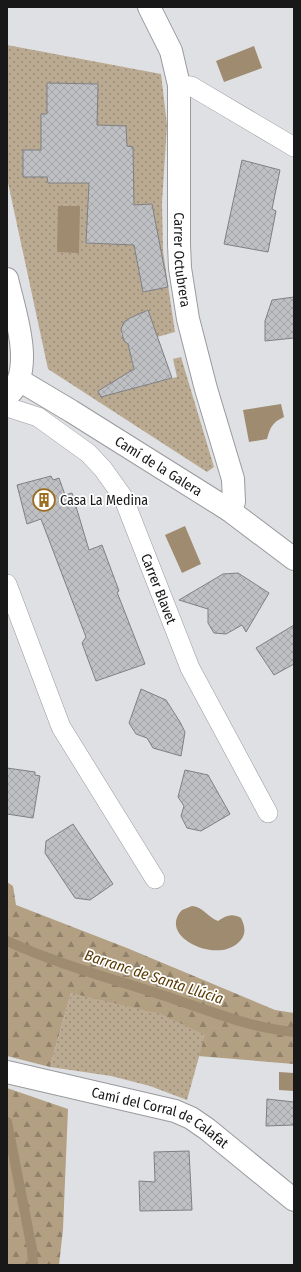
<svg xmlns="http://www.w3.org/2000/svg" width="301" height="1272" viewBox="0 0 301 1272" font-family="'Fira Sans Condensed',sans-serif">
  <defs>
    <pattern id="forest-firs" width="22" height="20" patternUnits="userSpaceOnUse"><rect width="22" height="20" fill="#b39f82"/><path d="M5 1l3.5 6h-7zM16 11l3.5 6h-7z" fill="#91816a"/></pattern>
    <pattern id="park-dots" width="8" height="8" patternUnits="userSpaceOnUse"><rect width="8" height="8" fill="#bbaa92"/><path d="M2 2h.1M6 6h.1" fill="none" stroke="#978976" stroke-width="1.8" stroke-linecap="round"/></pattern>
    <pattern id="building-cross-hatch" width="8" height="8" patternUnits="userSpaceOnUse"><rect width="8" height="8" fill="#bec0c3"/><path d="M0 0l8 8M0 8l8-8" fill="none" stroke="#a3a4a7"/></pattern>
  </defs>
  <rect width="100%" height="100%" fill="#dee0e3"/>
  <!-- forest -->
  <path fill="url(#forest-firs)" d="M7 882 13 886 16 905 127 948 275 1010 294 1013V1064L198 1056 204 1035 71 993 50 1067 7 1056Z
    M7 1088 68 1109 63 1229 59 1265H7Z"/>
  <!-- park -->
  <path fill="url(#park-dots)" d="M7 45 161 74 167 125 162 203 163 251 175 332 157 337 142 316H135L124 322 121 334 128 344 138 387 177 377 173 359 181 357 214 467 207 472 48 369 7 178Z
    M71 993 161 1014 205 1035 187 1100 150 1086 111 1076 50 1067Z"/>
  <!-- water -->
  <path fill="#9f8b6f" d="M254 46 262 68 224 82 216 61Z
    M58 206H80L79 253 57 252Z
    M281 404 284 417C273 422 270 427 267 439L249 442 243 410Z
    M185 526 201 564 182 573 165 535Z
    M192 906C204 907 207 917 218 921 226 915 233 913 241 918 246 928 246 936 238 943 215 964 157 936 182 910Z
    M279 1072 294 1073V1091L279 1090Z"/>
  <g fill="none" stroke-linecap="round" stroke-linejoin="round">
    <!-- stream -->
    <path stroke="#9f8b6f" stroke-width="10" d="M7 941C57 964 110 978 162 995 205 1009 249 1028 294 1032
      M7 1122 32 1249 33 1265"/>
  </g>
  <!-- building -->
  <path fill="url(#building-cross-hatch)" stroke="#7f8083" d="M47 83 98 84 97 125 126 126 127 146 133 147 134 205 152 204 168 287 143 292 134 245 86 243 89 183H48L47 177H23V150H41V114H47Z
    M242 160 280 170 272 209 276 211 268 252 224 244Z
    M294 297V338L265 341V321L272 300Z
    M148 310 172 378 101 397 98 391 134 369 128 344 124 341 121 329 124 322 130 318Z
    M51 476 53 480 59 478 65 495 72 493 89 550 102 545 119 591 117 592 145 664 96 681 82 643 86 637 41 519 27 524 17 485Z
    M238 573 269 593 246 632 242 625 226 634 214 633 208 623V609L179 600 223 574Z
    M294 625V664L274 675 256 648Z
    M141 689 166 700 180 722 185 732 181 756 153 748 147 738 136 734 129 723Z
    M7 768 35 772V775L40 776 33 818 7 814Z
    M185 770 208 775 230 814 201 831 187 828 181 816 184 806 178 797Z
    M73 824 113 884 90 900 75 898 45 853 46 841Z
    M267 1099 294 1102V1125L266 1126Z
    M189 1151 192 1210 140 1211 139 1181 155 1182 154 1152Z"/>
  <g fill="none" stroke-linecap="round" stroke-linejoin="round">
    <!-- service casing -->
    <g stroke="#999a9d" stroke-width="20">
      <g id="service">
        <path d="M179 85 191 86 294 147"/>
        <path id="s1" d="M7 407 38 417 88 453 103 469 123 497 190 668 268 813"/>
        <path d="M7 584 61 727 155 879"/>
      </g>
    </g>
    <!-- minor casing -->
    <g stroke="#999a9d" stroke-width="24">
      <g id="minor">
        <path id="s2" d="M149 7 171 51 179 85V244L180 268 188 319 206 389 233 479 234 502 229 510"/>
        <path d="M7 279C14 310 37 373 7 396"/>
        <path id="s3" d="M19 380 71 411 229 510 294 559"/>
        <path id="s4" d="M7 1072 175 1111 191 1118 207 1129 294 1200"/>
      </g>
    </g>
    <!-- service -->
    <use href="#service" stroke="#fff" stroke-width="19"/>
    <!-- minor -->
    <use href="#minor" stroke="#fff" stroke-width="22"/>
  </g>
  <!-- icons -->
  <defs>
    <g id="building-ring" transform="scale(1.15)"><circle r="9.5" fill="#fff" stroke="#9c6e20" stroke-width="1.5"/><path d="M-4-6H4V6H1V3H-1V6H-4ZM-2.5-4.3h1.7v1.8h-1.7ZM.8-4.3h1.7v1.8H.8ZM-2.5-1h1.7V.8h-1.7ZM.8-1h1.7V.8H.8Z" fill="#9c6e20"/></g>
  </defs>
  <g fill-rule="evenodd">
    <use href="#building-ring" x="44" y="500"/>
  </g>
  <g text-anchor="middle" stroke-width="3.5" stroke-linejoin="round" paint-order="stroke">
    <!-- street labels -->
    <g font-size="14" fill="#181819" stroke="#fff">
      <text dy="5" stroke="none"><textPath href="#s2" startOffset="259">Carrer Octubrera</textPath></text>
      <text dy="5" stroke="none"><textPath href="#s3" startOffset="164">Camí de la Galera</textPath></text>
      <text dy="5" stroke="none"><textPath href="#s1" startOffset="249">Carrer Blavet</textPath></text>
      <text dy="5" stroke="none"><textPath href="#s4" startOffset="161">Camí del Corral de Calafat</textPath></text>
    </g>
    <!-- poi labels -->
    <g font-size="14" fill="#181819" stroke="#fff" text-anchor="start">
      <text x="60" y="505">Casa La Medina</text>
    </g>
    <!-- water labels -->
    <g font-size="15" font-style="italic" fill="#583a02" stroke="#fff">
      <text transform="translate(154 977) rotate(18)" y="5">Barranc de Santa Llúcia</text>
    </g>
  </g>
  <!-- border -->
  <rect width="301" height="1272" fill="none" stroke="#181819" stroke-width="16"/>
</svg>
